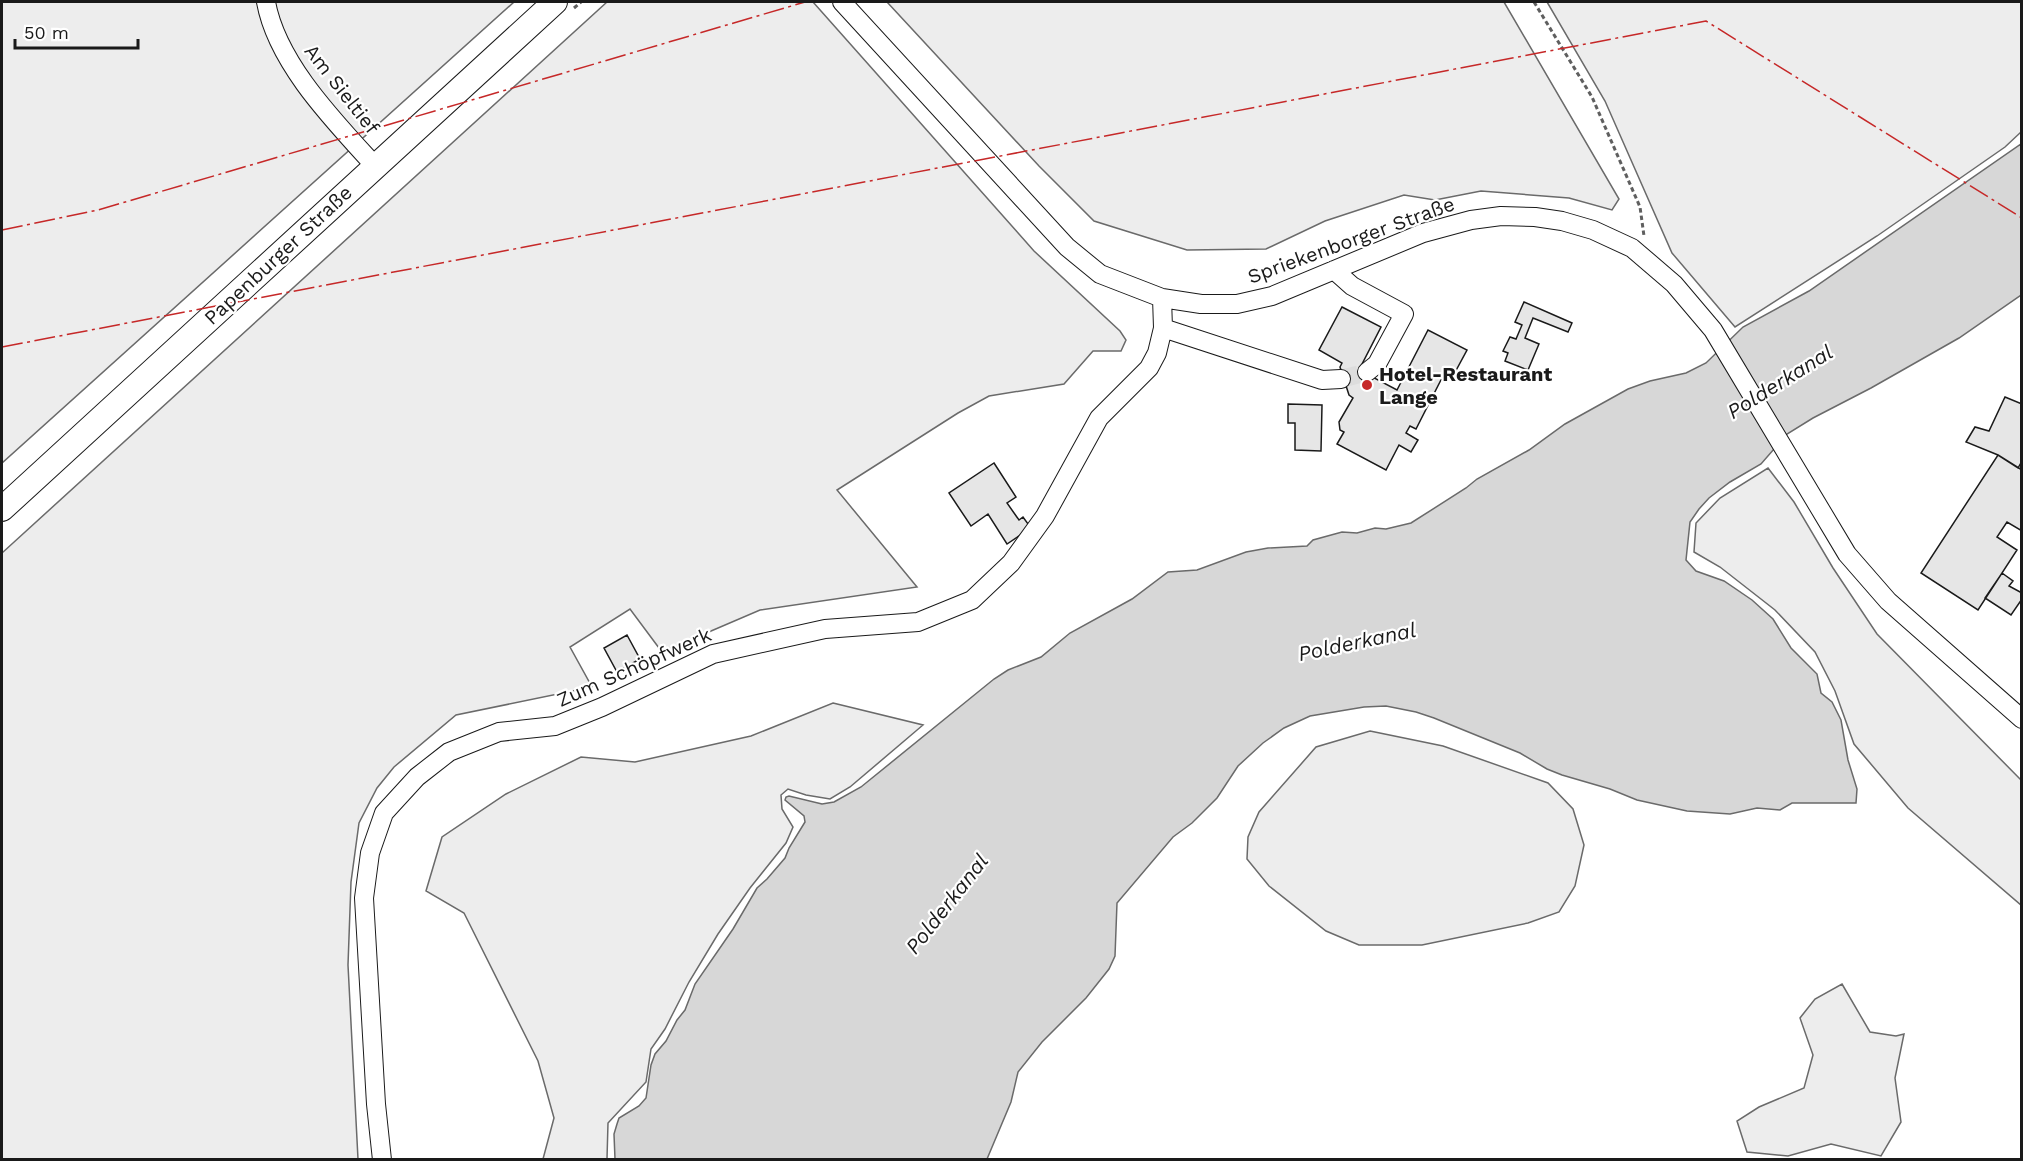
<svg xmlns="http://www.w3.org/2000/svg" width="2023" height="1161" viewBox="0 0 2023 1161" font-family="'Work Sans',sans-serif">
  <rect width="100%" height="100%" fill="#fff"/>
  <!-- built -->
  <path fill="#ededed" stroke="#6a6a6a" stroke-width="1.5" d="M2 2H514L2 463Z
    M607 2H813L1034 251 1120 331 1126 340 1121 351H1093L1064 384 989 396 958 413 837 490 917 587 760 610 662 652 630 609 570 647 592 687 456 715 394 767 377 788 359 823 351 882 348 965 358 1159H2V553Z
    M887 2H1504L1619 199 1612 210 1569 198 1481 191 1435 200 1404 195 1325 221 1266 249 1187 250 1094 221 1039 166Z
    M1547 2H2021V132L2005 147 1877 236 1735 327 1672 253 1605 101Z
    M1768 468 1794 502 1833 568 1877 634 2021 780V905L1908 808 1854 744 1835 691 1815 652 1775 610 1720 567 1694 552 1696 523 1720 498Z
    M833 703 923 725 850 787 830 799 806 795 788 789 781 795 782 809 793 827 786 843 750 888 718 934 689 982 665 1029 651 1049 646 1082 608 1123 607 1159H543L554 1118 538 1061 464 913 426 891 442 837 506 794 581 757 635 762 751 736Z
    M1370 731 1443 746 1548 783 1573 809 1584 845 1575 886 1559 912 1528 923 1422 945H1359L1326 931 1269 886 1247 859 1248 837 1259 812 1316 747Z
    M1842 984 1870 1032 1896 1036 1904 1034 1895 1078 1901 1122 1881 1156 1831 1144 1788 1156 1747 1152 1737 1121 1759 1107 1804 1088 1813 1055 1800 1018 1815 999Z"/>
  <!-- water -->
  <path fill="#d7d7d7" stroke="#6a6a6a" stroke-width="1.5" d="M2021 144V295L1959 338 1871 388 1813 418 1787 434 1761 464 1730 482 1709 498 1699 509 1690 522 1686 560 1696 571 1724 581 1752 600 1773 619 1791 648 1817 674 1821 693 1832 702 1841 720 1848 760 1857 789 1856 803H1792L1780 810 1757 808 1730 814 1687 811 1637 800 1610 789 1562 775 1547 769 1520 753 1434 718 1416 712 1386 706 1364 707 1310 716 1284 728 1263 743 1238 766 1217 798 1192 823 1173 837 1117 903 1115 956 1109 969 1086 998 1042 1042 1018 1072 1011 1102 987 1159H615L614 1134 617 1124 619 1118 639 1106 646 1098 651 1065 655 1054 666 1041 677 1020 685 1010 695 984 733 929 757 888 767 879 785 858 789 848 805 822 804 816 785 800 786 797 789 796 822 804 834 802 861 787 994 679 1008 670 1041 657 1070 633 1132 599 1168 572 1197 570 1246 552 1268 548 1307 546 1313 540 1342 532 1357 533 1375 528 1386 529 1411 523 1466 488 1477 479 1529 450 1565 424 1628 389 1650 381 1686 373 1706 363 1743 327 1809 291Z"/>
  <!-- building -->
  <path fill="#e6e6e6" stroke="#1a1a1a" stroke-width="1.5" d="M1524 302 1572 323 1568 332 1533 318 1525 338 1539 344 1528 370 1505 361 1508 353 1503 351 1510 337 1516 339 1522 325 1515 322Z
    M1342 307 1381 327 1359 370 1397 390 1428 330 1467 350 1453 376 1445 372 1416 429 1410 426 1406 433 1418 440 1411 452 1399 445 1386 470 1337 444 1344 432 1340 430 1339 422 1353 398 1349 395 1340 367 1342 363 1319 350Z
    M2005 397 2022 404V461L2018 468 1998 455 1966 442 1975 427 1989 431Z
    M1288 404 1322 405 1321 451 1295 450V423H1288Z
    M1998 455 2022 470V531L2007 522 1997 537 2017 550 1978 610 1921 573Z
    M994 463 1016 497 1007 503 1019 520 1023 517 1031 528 1007 544 988 514 971 526 949 493Z
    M2002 573 2013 581 2009 586 2022 593V599L2011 615 1985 598Z
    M627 635 640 659 617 672 604 648Z"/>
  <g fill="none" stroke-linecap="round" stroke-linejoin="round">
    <!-- minor-tunnel -->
    <path stroke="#ddd" stroke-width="18" stroke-dasharray="18 9" stroke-linecap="butt" d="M1341 379 1367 372"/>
    <!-- minor casing -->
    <g stroke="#1a1a1a" stroke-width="20">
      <path id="minor" d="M266 2C277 63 334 121 375 166
        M842 2 1067 247 1100 274 1162 298 1201 304H1237L1272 296 1423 233 1471 220 1501 216 1535 217 1562 221 1593 230 1632 248 1674 284 1713 330 1847 554 1888 601 2022 719
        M1334 270 1352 286 1404 314 1377 364 1367 372
        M1163 328 1322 380 1341 379
        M382 1160 376 1104 364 898 370 853 384 813 417 777 449 752 499 732 555 726 602 707 713 654 825 629 918 622 972 600 1011 563 1045 516 1099 418 1149 368 1157 353 1163 328 1162 298"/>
    </g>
    <!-- major casing -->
    <g stroke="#1a1a1a" stroke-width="26">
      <path id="major" d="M2 509 555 2"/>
    </g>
    <!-- path -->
    <path stroke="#5f5f5f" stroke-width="3" stroke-dasharray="4.5 3" stroke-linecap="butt" d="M1534 2 1592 97 1640 207 1644 236
      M574 8 581 2"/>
    <!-- minor -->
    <use href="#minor" stroke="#fff" stroke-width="18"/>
    <!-- major -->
    <use href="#major" stroke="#fff" stroke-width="24"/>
    <!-- power -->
    <path stroke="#c62828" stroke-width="1.5" stroke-dasharray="21 4.5 3 4.5" stroke-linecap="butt" d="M2 230 98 210 805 2
      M2 347 1706 21 2022 218"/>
  </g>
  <!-- markers -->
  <circle fill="#c62828" stroke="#fff" stroke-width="2" cx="1367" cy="385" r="6"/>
  <g text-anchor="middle" stroke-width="4.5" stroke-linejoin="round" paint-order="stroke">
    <!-- street labels -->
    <g font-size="20" fill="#1a1a1a" stroke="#fff">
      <text transform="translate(342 89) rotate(52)" y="7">Am Sieltief</text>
      <text transform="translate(1351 240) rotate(-20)" y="7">Spriekenborger Straße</text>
      <text transform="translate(278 255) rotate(-43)" y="7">Papenburger Straße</text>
      <text transform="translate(634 667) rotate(-24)" y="7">Zum Schöpfwerk</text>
    </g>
    <!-- poi labels -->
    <g font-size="20" font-weight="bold" fill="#1a1a1a" stroke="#fff" text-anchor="start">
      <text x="1379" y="381">Hotel-Restaurant<tspan x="1379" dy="23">Lange</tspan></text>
    </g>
    <!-- water labels -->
    <g font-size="21" font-style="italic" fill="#1a1a1a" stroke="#fff">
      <text transform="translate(1780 382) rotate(-32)" y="7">Polderkanal</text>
      <text transform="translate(1357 642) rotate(-12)" y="7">Polderkanal</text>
      <text transform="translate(947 904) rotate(-52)" y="7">Polderkanal</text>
    </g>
  </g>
  <!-- border -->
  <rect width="2023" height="1161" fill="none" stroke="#1a1a1a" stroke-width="6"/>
  <!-- scale -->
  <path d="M15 39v9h123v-9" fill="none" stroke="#1a1a1a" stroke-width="3"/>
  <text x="24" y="39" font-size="18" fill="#1a1a1a" stroke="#ffffff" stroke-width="4.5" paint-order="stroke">50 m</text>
</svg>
